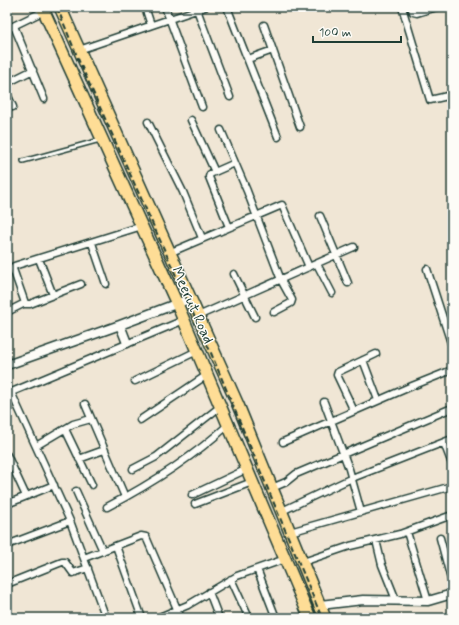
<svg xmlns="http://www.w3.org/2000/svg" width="459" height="625" viewBox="0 0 459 625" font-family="Mynerve,sans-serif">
  <rect width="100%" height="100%" fill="#f0e6d5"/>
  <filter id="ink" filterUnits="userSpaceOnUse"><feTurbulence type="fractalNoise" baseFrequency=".025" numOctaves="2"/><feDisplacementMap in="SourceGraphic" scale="8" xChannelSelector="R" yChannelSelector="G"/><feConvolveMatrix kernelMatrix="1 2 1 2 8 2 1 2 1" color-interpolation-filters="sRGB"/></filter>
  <g filter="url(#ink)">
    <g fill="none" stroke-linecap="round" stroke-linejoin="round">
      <!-- lane casing -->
      <g stroke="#1f3d34" stroke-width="6">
        <path id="lane" d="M23 161 100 140"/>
      </g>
      <!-- street casing -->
      <g stroke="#1f3d34" stroke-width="9">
        <path id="street" d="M145 7 151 25
          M165 7 202 107
          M196 7 230 97
          M227 7 278 137
          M402 7 430 100 452 95
          M411 7 413 12 417 13 437 7
          M264 25 300 127
          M14 26 44 99
          M7 29 44 11
          M79 50 205 7
          M248 59 273 50
          M7 83 33 70
          M7 94 13 107
          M191 120 215 172
          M148 122 183 192 202 238
          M221 130 247 191 281 280 292 300 291 303 274 312
          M320 216 348 283
          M229 227 209 177 210 174 235 163
          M92 243 106 284
          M169 253 282 205 309 267
          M39 259 53 295
          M317 264 332 293
          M427 269 452 346
          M234 274 255 317
          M23 304H30L81 284
          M7 312 25 303 13 269 14 266 142 226
          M198 316 354 247
          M363 360 378 400
          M135 381 197 351
          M11 392 70 521 106 618
          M7 394 184 320
          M324 402 349 469 361 512
          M85 404 125 497
          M354 411 337 375 338 372 376 354
          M140 420 207 375
          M65 429 92 485
          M283 442 412 386 452 370
          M444 443 452 464
          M36 446 73 424 91 419
          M7 455 26 496
          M79 459 104 450
          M133 469 156 457 221 406
          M272 488 286 482 296 474 452 408
          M76 491 103 551
          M192 495 247 469
          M7 504 54 485
          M195 504 252 482
          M107 507C151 484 191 459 228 425
          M282 511 352 478 452 439
          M290 532 452 486
          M407 532 428 601
          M440 538 452 583
          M376 540 382 565 396 600
          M7 545 70 521
          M116 546 142 618
          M84 558 141 536 146 537 181 618
          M303 562 350 546 400 534 452 515
          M257 569 276 618
          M231 579 249 618
          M7 584 62 562H65L73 573 88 568
          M209 592 219 618
          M157 618 188 605 237 576 285 559"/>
      </g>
      <!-- secondary casing -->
      <g stroke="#1f3d34" stroke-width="11">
        <path id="secondary" d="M120 325 127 343
          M7 365 120 325 189 299
          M320 605 363 600 428 601 452 594"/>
      </g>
      <!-- highway casing -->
      <g stroke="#1f3d34" stroke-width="14">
        <path id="highway" d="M42 7 177 304 310 618
          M60 7 238 405 325 618"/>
      </g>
      <!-- lane -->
      <use href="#lane" stroke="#fdfcf7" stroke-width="3"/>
      <!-- street -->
      <use href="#street" stroke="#fdfcf7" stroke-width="6"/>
      <!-- secondary -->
      <use href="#secondary" stroke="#fdfcf7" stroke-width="8"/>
      <!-- highway -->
      <use href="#highway" stroke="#fedd96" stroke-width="11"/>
      <!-- rail -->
      <path stroke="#1f3d34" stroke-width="2" stroke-dasharray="6 3" stroke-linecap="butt" d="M57 7 79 61 211 353 322 618"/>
    </g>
  </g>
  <g text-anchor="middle" stroke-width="3" stroke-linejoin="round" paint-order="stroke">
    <!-- street labels -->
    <g font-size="15" fill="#1f3d34" stroke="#fdfcf7">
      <text transform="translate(193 305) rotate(66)" y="5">Meerut Road</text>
    </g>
  </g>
  <!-- margin -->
  <rect width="459" height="625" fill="none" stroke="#fdfcf7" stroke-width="24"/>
  <rect x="12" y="12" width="435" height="601" fill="none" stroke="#1f3d34" stroke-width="1.5" filter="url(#ink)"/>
  <!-- scale -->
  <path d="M313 36v6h88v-6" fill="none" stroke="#1f3d34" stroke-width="2"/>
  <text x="319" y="36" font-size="12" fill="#1f3d34" stroke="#fdfcf7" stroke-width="3" paint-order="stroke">100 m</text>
</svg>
